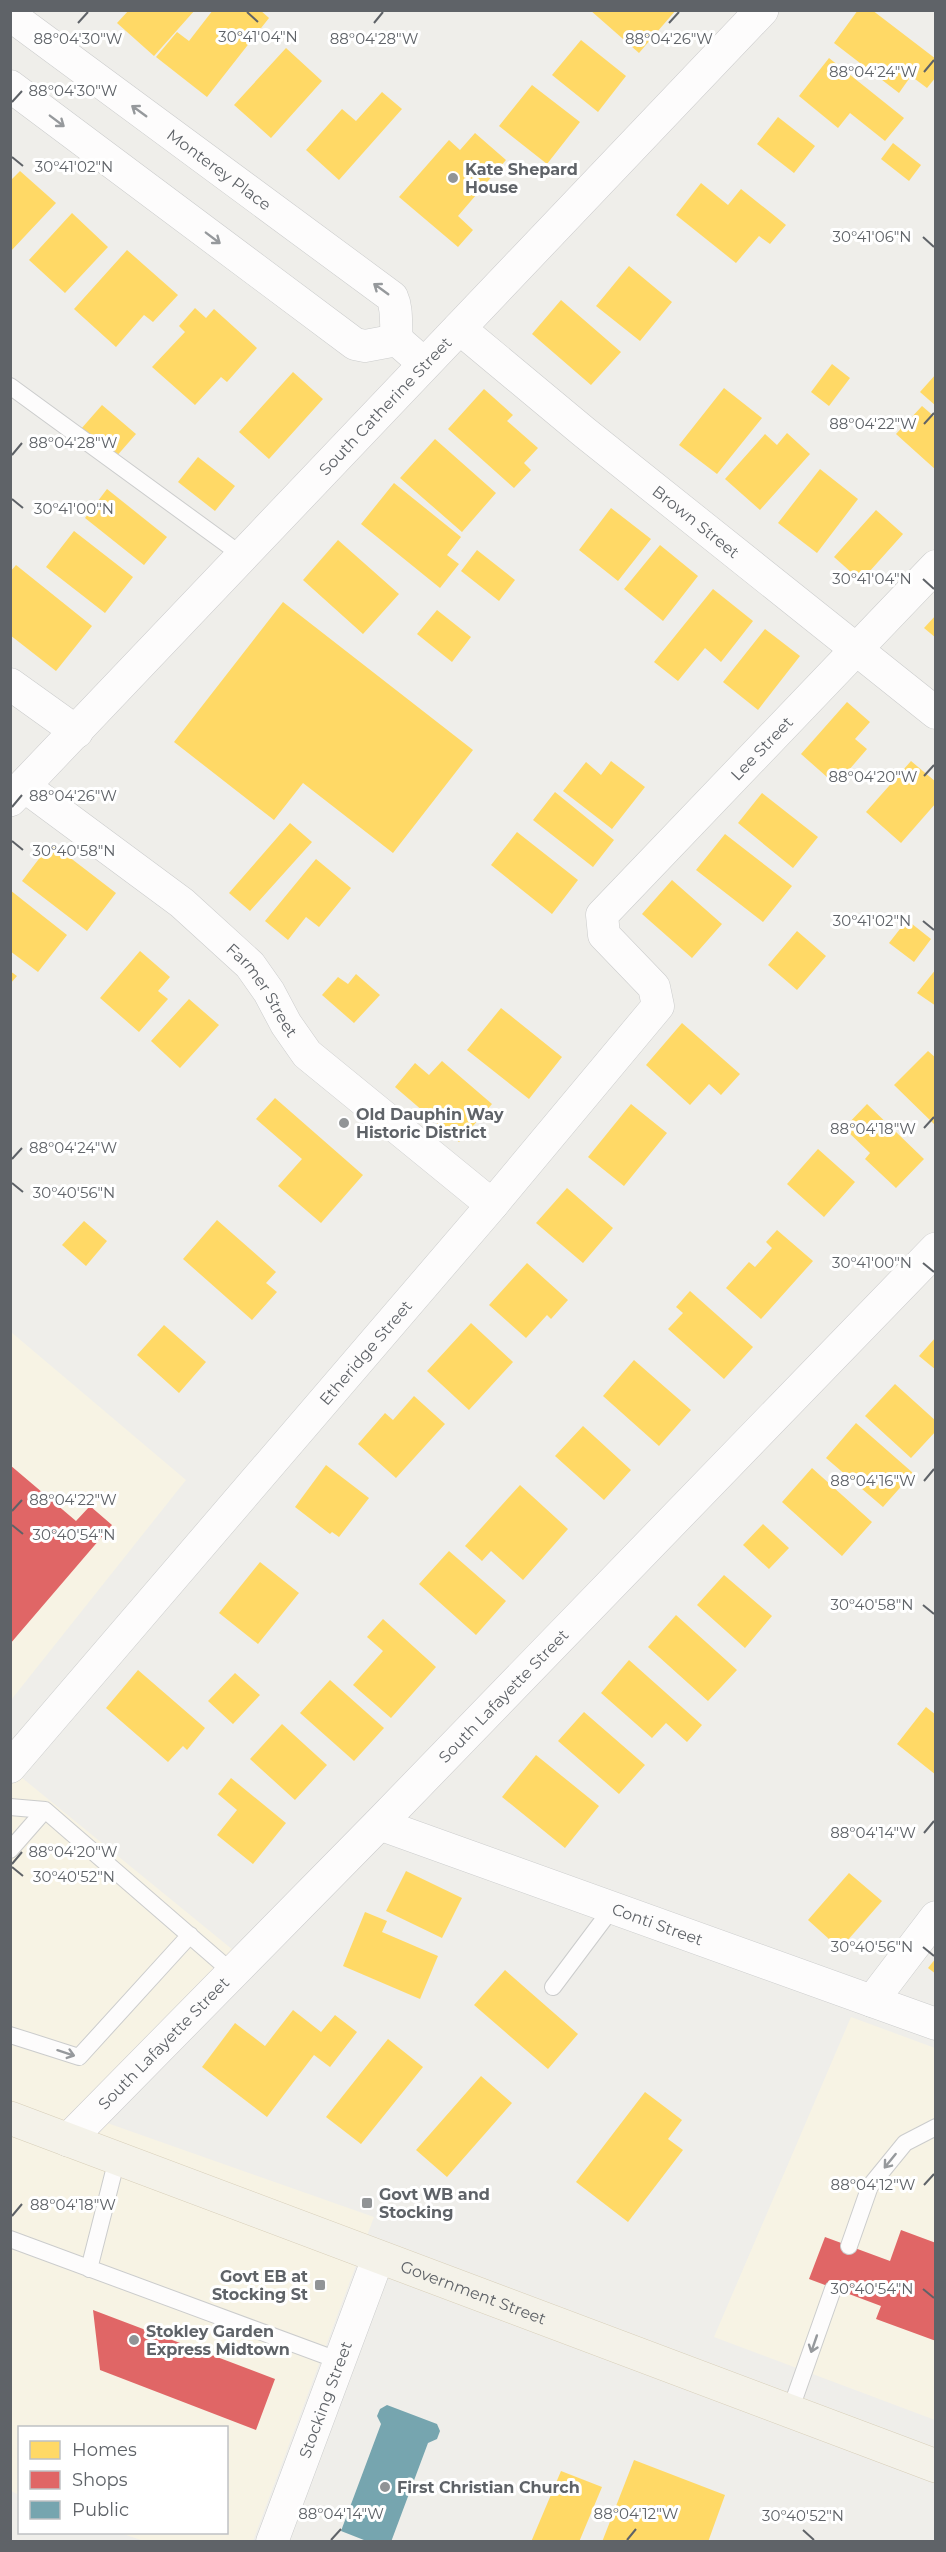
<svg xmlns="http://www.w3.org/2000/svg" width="946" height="2552" viewBox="0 0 946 2552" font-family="Montserrat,sans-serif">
  <rect width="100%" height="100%" fill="#efeeea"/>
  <!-- commercial -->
  <path fill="#f7f3e4" d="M11 1332 186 1480 11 1700Z
    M10 1768 233 1950 76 2112 374 2217 253 2541H144L120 2533 226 2532V2428H20L19 2495 11 2491Z
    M851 2017 935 2048V2420L714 2337Z"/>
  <!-- homes -->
  <path fill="#ffd966" d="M129 10H195L154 56 117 23Z
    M213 10H260L269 18 207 97 156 57 177 32 189 41Z
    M590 10H676L639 53Z
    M858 10H872L936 59V77L927 88 911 76 899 93 834 43Z
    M581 40 626 76 598 112 552 75Z
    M286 48 322 81 271 138 234 105Z
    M829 58 904 118 885 141 850 113 838 128 799 96Z
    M532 85 580 122 547 164 499 126Z
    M382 92 402 109 339 180 306 150 342 109 356 121Z
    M778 117 815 146 794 173 757 144Z
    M475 133 506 160 458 216 473 230 458 247 399 197 449 140 460 150Z
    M893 143 921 165 909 181 881 159Z
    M20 171 56 203 10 252V181Z
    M701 183 728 205 741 189 786 225 770 244 759 236 736 263 676 215Z
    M72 213 108 247 65 293 29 260Z
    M127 250 178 295 153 322 144 315 116 347 74 309Z
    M629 266 672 302 640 341 596 306Z
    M561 300 621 352 591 385 532 334Z
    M195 308 206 318 214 309 257 348 227 382 221 377 195 405 152 367 185 332 179 326Z
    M832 364 850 378 829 406 811 392Z
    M293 372 323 399 269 459 239 432Z
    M936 374V406L920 392Z
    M724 388 762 418 717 474 679 445Z
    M484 389 513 415 507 421 538 448 524 463 531 470 514 488 448 429Z
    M102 405 136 434 115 458 81 429Z
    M922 406 936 418V470L896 434Z
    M787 433 810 454 760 510 725 479 765 434 777 445Z
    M435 439 496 493 462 532 400 478Z
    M198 457 235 486 215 511 178 482Z
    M820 469 858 499 817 553 778 523Z
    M394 483 461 537 447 555 459 564 440 588 361 524Z
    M107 489 167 537 144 565 85 518Z
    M611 508 651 539 618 581 579 550Z
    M876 510 903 534 861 581 834 557Z
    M74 531 133 577 105 613 46 567Z
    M338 540 399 594 363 634 303 580Z
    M660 545 698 576 663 621 624 589Z
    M477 550 515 580 499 601 461 571Z
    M16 565 92 626 56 671 10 635V572Z
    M713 589 753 621 721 662 705 648 678 681 654 662Z
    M283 602 473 750 393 853 303 783 274 820 174 742Z
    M437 610 471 637 452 662 417 634Z
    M936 615V638L924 628Z
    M765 629 800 656 758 710 723 682Z
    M847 702 870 722 855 739 867 749 836 785 801 754Z
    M611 761 645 787 612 829 563 791 586 762 601 775Z
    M911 761 936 782V803L901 843 866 812Z
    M555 792 614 840 593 867 533 820Z
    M762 793 818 837 793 868 738 823Z
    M290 823 312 842 250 911 229 893Z
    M517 832 578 880 552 914 491 865Z
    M725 834 792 886 763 922 696 870Z
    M51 843 116 893 87 931 22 881Z
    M316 859 351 888 319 927 306 917 288 940 265 921Z
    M672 880 722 924 692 958 642 914Z
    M10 890 67 935 38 972 10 951Z
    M907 920 931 939 914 962 889 943Z
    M797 931 826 956 797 990 768 965Z
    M140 951 170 977 158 991 168 999 139 1032 100 998Z
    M936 969V1006L917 993Z
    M10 971 17 976 10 984Z
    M356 974 380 995 354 1023 322 995 338 977 348 984Z
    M189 999 219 1025 180 1068 151 1041Z
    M501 1008 562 1057 529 1099 467 1050Z
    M682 1023 740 1074 721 1095 709 1084 690 1105 646 1065Z
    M928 1051 936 1058V1126L894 1085Z
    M442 1061 492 1104 459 1142 395 1087 415 1063 429 1075Z
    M275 1098 363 1175 321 1223 278 1186 302 1159 256 1119Z
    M631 1104 667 1133 624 1186 588 1157Z
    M867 1104 924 1159 896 1188 865 1159 870 1153 844 1128Z
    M818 1149 855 1182 824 1217 787 1184Z
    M567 1188 613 1228 583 1263 536 1223Z
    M217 1220 276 1272 266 1283 277 1292 252 1320 183 1259Z
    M84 1221 107 1241 86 1266 62 1245Z
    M777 1230 813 1261 761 1319 726 1288 749 1262 755 1267 772 1248 766 1242Z
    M527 1263 568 1300 551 1319 547 1315 526 1338 489 1305Z
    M690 1291 753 1347 724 1379 668 1329 683 1313 676 1307Z
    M471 1323 513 1362 469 1410 427 1371Z
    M164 1325 206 1362 179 1393 137 1355Z
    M936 1337V1370L919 1356Z
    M634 1360 691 1410 659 1446 603 1396Z
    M895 1384 936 1421V1431L911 1458 865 1416Z
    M414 1396 445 1424 396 1478 358 1444 385 1413 393 1420Z
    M856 1423 913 1473 883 1507 826 1458Z
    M583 1426 631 1470 604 1500 555 1456Z
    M326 1465 369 1498 339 1537 332 1532 330 1534 295 1507Z
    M812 1468 872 1522 842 1556 782 1502Z
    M520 1485 568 1529 523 1580 491 1551 482 1561 465 1546Z
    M763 1524 789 1548 769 1569 743 1545Z
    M449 1551 506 1601 476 1635 419 1584Z
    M260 1562 299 1593 258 1644 219 1613Z
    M724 1575 772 1616 745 1648 697 1605Z
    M676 1615 737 1670 708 1701 648 1647Z
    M383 1619 436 1667 391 1718 353 1685 383 1651 367 1637Z
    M629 1660 702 1725 687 1742 666 1723 652 1738 601 1693Z
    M138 1670 205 1728 187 1750 183 1746 168 1762 106 1708Z
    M235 1673 260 1695 233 1724 208 1701Z
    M330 1680 384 1728 354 1761 300 1713Z
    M926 1707 936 1715V1775L897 1744Z
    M584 1712 645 1765 619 1794 558 1741Z
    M282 1724 327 1765 295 1800 250 1759Z
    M536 1755 599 1806 565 1848 502 1797Z
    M231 1778 286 1823 253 1864 217 1835 237 1810 218 1794Z
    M406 1871 462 1898 442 1938 386 1911Z
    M849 1873 882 1901 840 1949 808 1920Z
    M365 1912 387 1921 382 1932 438 1956 420 1999 343 1966Z
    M936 1958V1974L928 1968Z
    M505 1970 578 2034 548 2069 474 2005Z
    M293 2010 321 2032 335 2015 357 2032 330 2067 314 2055 267 2117 202 2067 235 2023 265 2046Z
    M388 2039 423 2067 361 2144 326 2117Z
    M481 2076 512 2103 447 2177 416 2150Z
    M645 2092 682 2120 668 2139 683 2150 628 2222 576 2182Z
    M634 2460 725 2495 708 2542H602Z
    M561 2471 602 2487 579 2542H531Z"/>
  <!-- shops -->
  <path fill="#e06666" d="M10 1465 76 1521 90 1506 112 1525 10 1644Z
    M901 2230 936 2243V2341L876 2319 881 2306 809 2279 825 2237 890 2261Z
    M93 2310 275 2379 256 2430 100 2370Z"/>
  <!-- public -->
  <path fill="#76a5af" d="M387 2405 437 2424 440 2431 437 2439 428 2443 391 2542H369L341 2531 381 2424 377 2416 380 2409Z"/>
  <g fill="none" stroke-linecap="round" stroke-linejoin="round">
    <!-- lane casing -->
    <g stroke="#cbcccc" stroke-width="18">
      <path id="lane" d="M10 386 243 556
        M10 1807 45 1810 233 1973
        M10 1850 45 1810
        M553 1987 613 1907
        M10 2035 79 2057 190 1935
        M10 2239 340 2361
        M849 2246 870 2186 905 2143 936 2127
        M89 2269 117 2159
        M790 2411 833 2289"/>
    </g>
    <!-- street casing -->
    <g stroke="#cbcccc" stroke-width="33">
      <g id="street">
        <path id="s1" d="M10 15 392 297C398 310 395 325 397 340"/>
        <path d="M10 86 355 344 365 346 397 340 413 354"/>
        <path id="s2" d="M459 328 584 432 936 713"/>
        <path d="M10 684 77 732"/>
        <path id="s3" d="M24 786 182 903 250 965 269 992 286 1024 307 1054 492 1205"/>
        <path id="s4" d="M10 1767 492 1205 658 1006 654 987 604 935 602 915 936 566"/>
        <path id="s5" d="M379 1824 936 2024"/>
        <path d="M872 2001 936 1917"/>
        <path id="s6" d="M272 2542 378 2258"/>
      </g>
    </g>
    <!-- secondary casing -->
    <g stroke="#cacacb" stroke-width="34">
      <g id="secondary">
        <path id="s7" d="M10 800 762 10"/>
        <path id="s8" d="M68 2140 379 1824 936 1249"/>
      </g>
    </g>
    <!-- primary casing -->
    <g stroke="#d7ceb8" stroke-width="34">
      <g id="primary">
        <path id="s9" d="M10 2118 936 2466"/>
      </g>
    </g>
    <!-- lane -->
    <use href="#lane" stroke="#fdfcfc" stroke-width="16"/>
    <!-- street -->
    <use href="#street" stroke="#fdfcfc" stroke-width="32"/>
    <!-- secondary -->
    <use href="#secondary" stroke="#fdfcfc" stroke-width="33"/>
    <!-- primary -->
    <use href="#primary" stroke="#f4f2e9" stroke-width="33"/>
  </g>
  <!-- one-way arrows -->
  <defs><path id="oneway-shaft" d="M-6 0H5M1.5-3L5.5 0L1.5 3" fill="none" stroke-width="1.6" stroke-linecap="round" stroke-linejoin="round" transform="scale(1.5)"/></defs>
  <g stroke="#96999c">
    <use href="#oneway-shaft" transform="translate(139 111) rotate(-144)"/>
    <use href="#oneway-shaft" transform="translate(57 121) rotate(37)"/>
    <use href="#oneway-shaft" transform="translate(213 238) rotate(37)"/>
    <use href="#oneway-shaft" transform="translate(381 289) rotate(-144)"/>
    <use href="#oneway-shaft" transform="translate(66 2053) rotate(18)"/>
    <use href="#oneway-shaft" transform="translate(890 2161) rotate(129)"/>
    <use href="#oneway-shaft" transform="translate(814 2344) rotate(109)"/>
  </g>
  <!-- ticks -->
  <path fill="none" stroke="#5f6368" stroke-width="2" d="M247 12 258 22M78 23 88 12M374 23 383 12M669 23 679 12M924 72 934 60M12 102 22 91M12 157 23 166M923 237 934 247M924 424 934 413M12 455 22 443M12 499 23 508M923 579 934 589M924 776 934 765M12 807 22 795M12 841 23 850M923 921 934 930M924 1128 934 1117M12 1159 22 1148M12 1183 23 1192M923 1263 934 1272M924 1481 934 1469M12 1511 22 1500M12 1525 23 1534M923 1605 934 1614M924 1833 934 1821M12 1864 22 1852M12 1867 23 1876M923 1947 934 1956M924 2185 934 2174M12 2216 22 2204M923 2289 934 2298M803 2530 814 2540M331 2540 341 2529M627 2540 636 2529"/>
  <!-- markers -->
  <g fill="#919496" stroke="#fff" stroke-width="2">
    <circle cx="453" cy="178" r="6"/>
    <circle cx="344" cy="1123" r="6"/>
    <rect x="361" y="2197" width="12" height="12" rx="3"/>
    <rect x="314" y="2279" width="12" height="12" rx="3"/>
    <circle cx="134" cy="2340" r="6"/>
    <circle cx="385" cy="2487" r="6"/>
  </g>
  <g text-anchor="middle" stroke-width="6" stroke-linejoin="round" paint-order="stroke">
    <!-- poi labels -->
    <g font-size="16" font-weight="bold" fill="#5f6368" stroke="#fff" text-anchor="start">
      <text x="465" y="175">Kate Shepard<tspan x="465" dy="18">House</tspan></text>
      <text x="356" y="1120">Old Dauphin Way<tspan x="356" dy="18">Historic District</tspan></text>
      <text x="379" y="2200">Govt WB and<tspan x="379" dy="18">Stocking</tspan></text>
      <text x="308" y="2282" text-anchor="end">Govt EB at<tspan x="308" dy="18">Stocking St</tspan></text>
      <text x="146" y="2337">Stokley Garden<tspan x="146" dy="18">Express Midtown</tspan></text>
      <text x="397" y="2493">First Christian Church</text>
    </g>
    <!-- street labels -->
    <g font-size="16" fill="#5f6368" stroke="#fff">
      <text dy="6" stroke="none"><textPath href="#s1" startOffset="260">Monterey Place</textPath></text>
      <text dy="6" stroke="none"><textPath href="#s7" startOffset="544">South Catherine Street</textPath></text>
      <text dy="6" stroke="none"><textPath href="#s2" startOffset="306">Brown Street</textPath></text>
      <text dy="6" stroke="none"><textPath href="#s4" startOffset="1342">Lee Street</textPath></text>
      <text dy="6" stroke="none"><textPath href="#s3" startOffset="316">Farmer Street</textPath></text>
      <text dy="6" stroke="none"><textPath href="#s4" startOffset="546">Etheridge Street</textPath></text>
      <text dy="6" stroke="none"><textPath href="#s8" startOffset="622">South Lafayette Street</textPath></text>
      <text dy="6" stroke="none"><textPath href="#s5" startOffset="296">Conti Street</textPath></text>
      <text dy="6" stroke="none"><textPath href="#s8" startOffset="136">South Lafayette Street</textPath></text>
      <text dy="6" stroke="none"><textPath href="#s9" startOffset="495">Government Street</textPath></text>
      <text dy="6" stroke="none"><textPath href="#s6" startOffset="152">Stocking Street</textPath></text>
    </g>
  </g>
  <g font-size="15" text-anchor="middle" fill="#5f6368" stroke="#fff" stroke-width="6" stroke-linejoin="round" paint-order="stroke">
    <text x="258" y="42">30°41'04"N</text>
    <text x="78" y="44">88°04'30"W</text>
    <text x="374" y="44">88°04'28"W</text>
    <text x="669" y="44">88°04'26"W</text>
    <text x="873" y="77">88°04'24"W</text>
    <text x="73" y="96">88°04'30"W</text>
    <text x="74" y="172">30°41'02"N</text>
    <text x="872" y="242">30°41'06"N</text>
    <text x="873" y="429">88°04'22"W</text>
    <text x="73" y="448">88°04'28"W</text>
    <text x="74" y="514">30°41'00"N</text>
    <text x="872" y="584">30°41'04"N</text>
    <text x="873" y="782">88°04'20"W</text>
    <text x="73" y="801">88°04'26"W</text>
    <text x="74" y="856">30°40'58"N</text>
    <text x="872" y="926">30°41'02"N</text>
    <text x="873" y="1134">88°04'18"W</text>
    <text x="73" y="1153">88°04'24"W</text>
    <text x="74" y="1198">30°40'56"N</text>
    <text x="872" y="1268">30°41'00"N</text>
    <text x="873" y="1486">88°04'16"W</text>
    <text x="73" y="1505">88°04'22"W</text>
    <text x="74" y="1540">30°40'54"N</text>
    <text x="872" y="1610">30°40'58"N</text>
    <text x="873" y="1838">88°04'14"W</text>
    <text x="73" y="1857">88°04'20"W</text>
    <text x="74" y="1882">30°40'52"N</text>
    <text x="872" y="1952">30°40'56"N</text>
    <text x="873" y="2190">88°04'12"W</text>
    <text x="73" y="2210">88°04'18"W</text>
    <text x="872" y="2294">30°40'54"N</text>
    <text x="341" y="2519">88°04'14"W</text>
    <text x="636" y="2519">88°04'12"W</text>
    <text x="803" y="2521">30°40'52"N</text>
  </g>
  <!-- border -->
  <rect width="946" height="2552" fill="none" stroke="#5f6368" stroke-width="24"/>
  <!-- legend -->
  <rect x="18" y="2426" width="210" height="108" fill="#ffffff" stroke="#bfc1c3" stroke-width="1.5"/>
  <rect x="30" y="2441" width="30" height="18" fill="#ffd966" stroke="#bfc1c3" stroke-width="1.5"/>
  <text x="72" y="2456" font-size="18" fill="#5f6368">Homes</text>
  <rect x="30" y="2471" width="30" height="18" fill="#e06666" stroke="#bfc1c3" stroke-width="1.5"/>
  <text x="72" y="2486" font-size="18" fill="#5f6368">Shops</text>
  <rect x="30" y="2501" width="30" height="18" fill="#76a5af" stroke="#bfc1c3" stroke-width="1.5"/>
  <text x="72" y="2516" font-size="18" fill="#5f6368">Public</text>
</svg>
